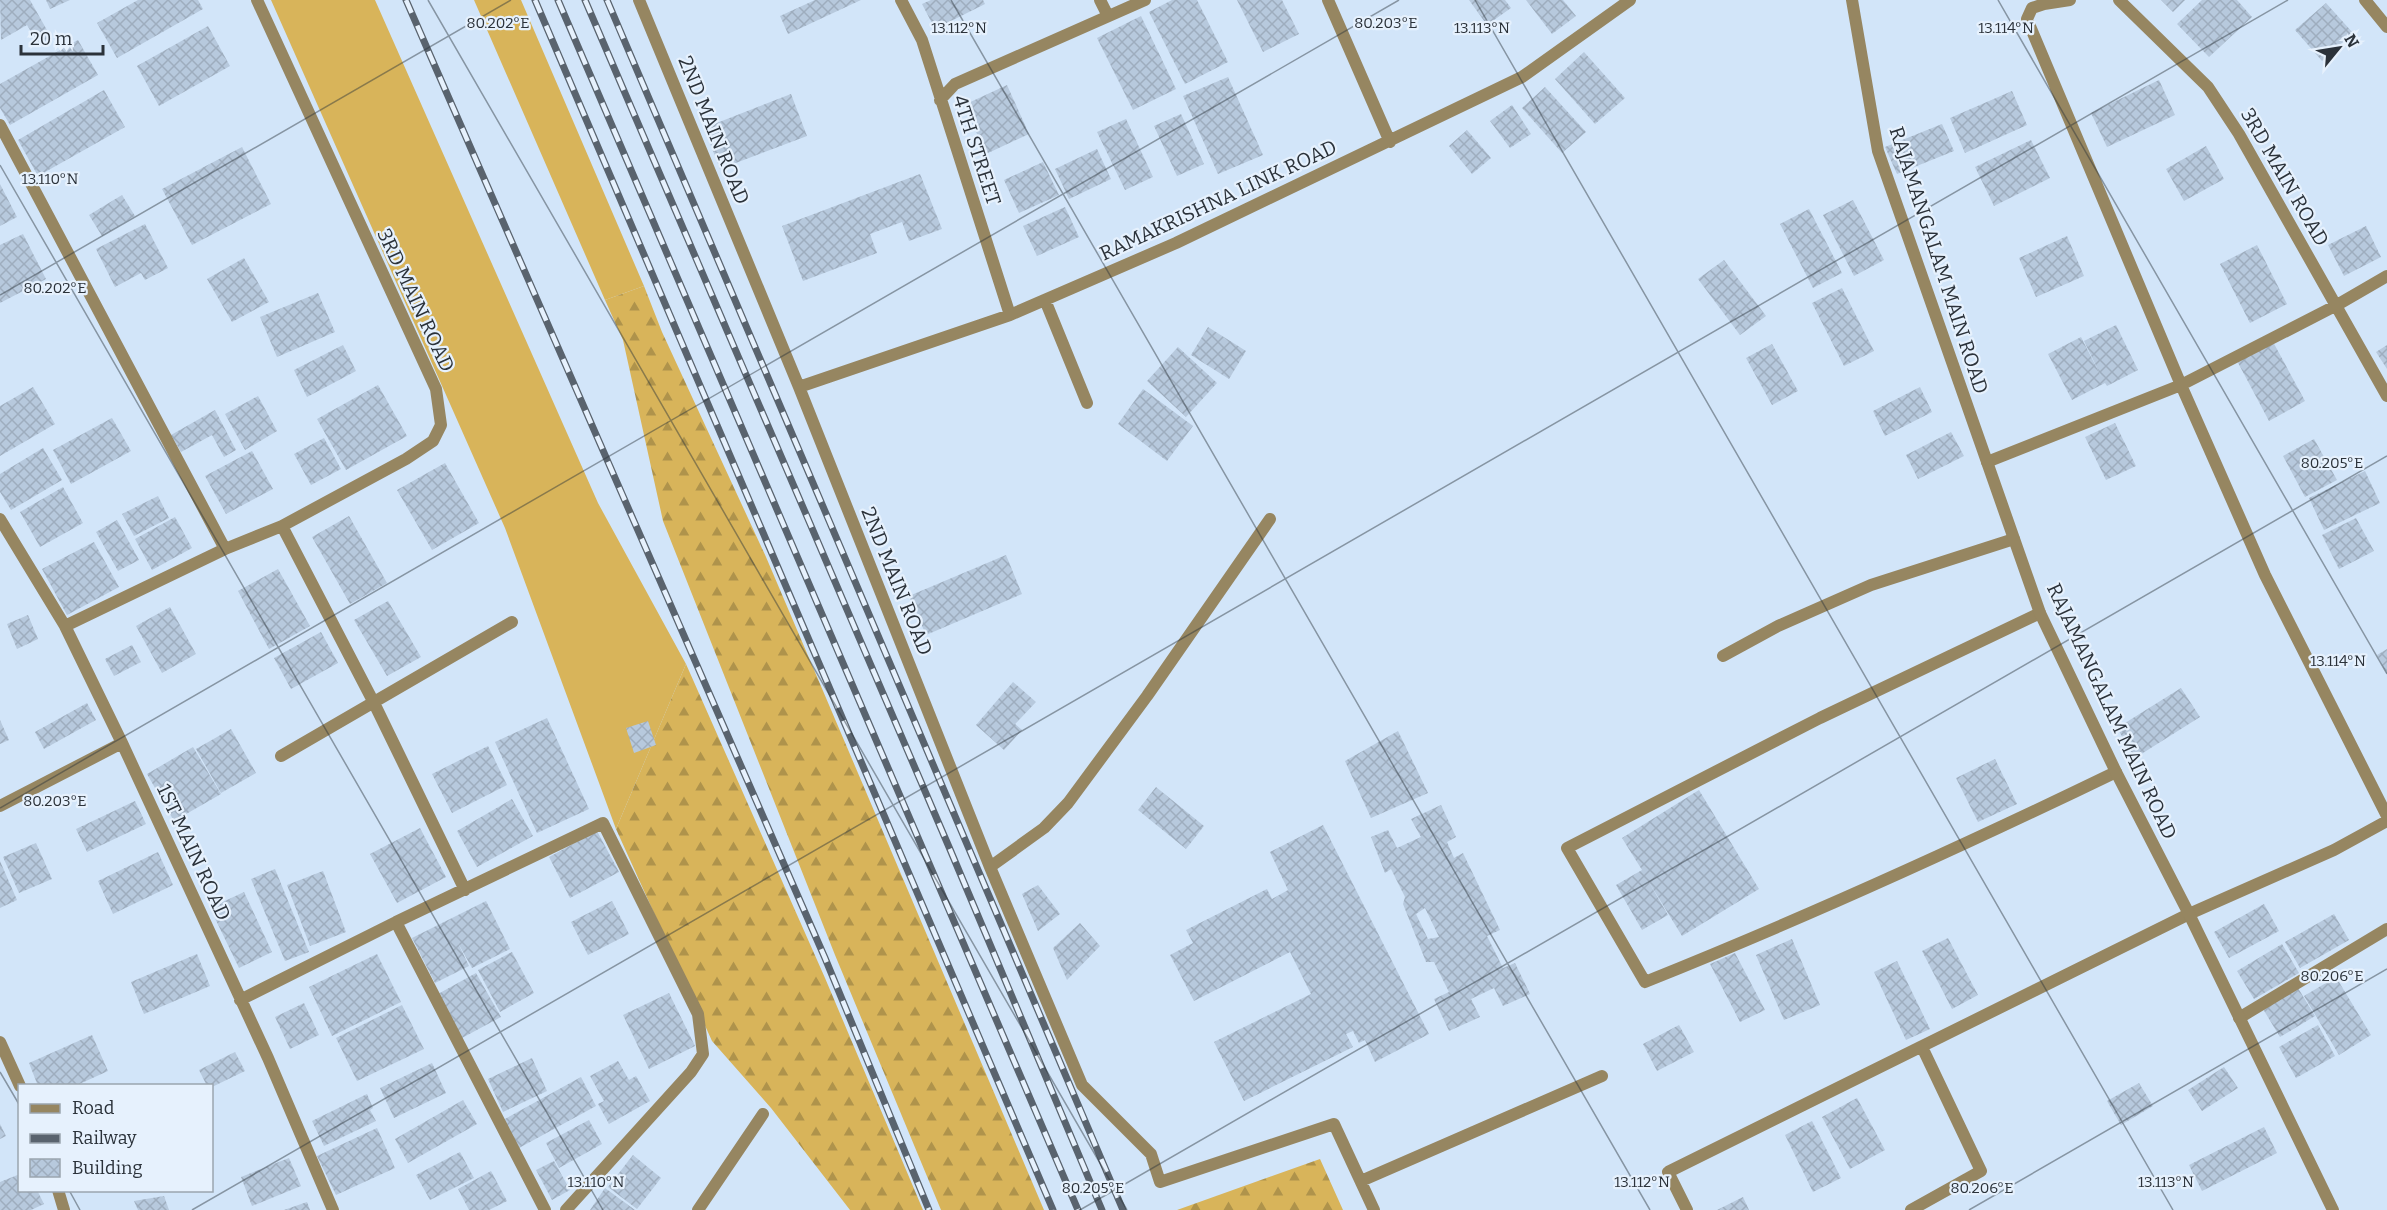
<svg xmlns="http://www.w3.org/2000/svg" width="2387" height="1210" viewBox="0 0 2387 1210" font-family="Bitter,serif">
  <defs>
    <pattern id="forest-firs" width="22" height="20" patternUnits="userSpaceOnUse" patternTransform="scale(1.5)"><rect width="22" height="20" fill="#d8b45a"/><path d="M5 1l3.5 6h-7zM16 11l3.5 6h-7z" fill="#af934b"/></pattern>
    <pattern id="building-cross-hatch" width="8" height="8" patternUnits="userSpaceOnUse" patternTransform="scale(1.5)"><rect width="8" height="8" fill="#b7c9dd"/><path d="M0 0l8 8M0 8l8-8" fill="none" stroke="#9eadbe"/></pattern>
  </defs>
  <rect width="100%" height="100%" fill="#d2e5f9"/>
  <!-- grass -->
  <path fill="#d8b45a" d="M271 0H375L598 503 686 664 616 829 505 528Z
    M474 0H521L644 286 605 300Z"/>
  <!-- forest -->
  <path fill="url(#forest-firs)" d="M644 286 662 332 766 557 1044 1210H941L835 955 663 521 623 340 605 300Z
    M686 664 825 978 923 1210H850L771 1108 712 1041 616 829Z
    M1320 1159 1343 1210H1177Z"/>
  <!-- building -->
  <path fill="url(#building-cross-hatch)" fill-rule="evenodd" d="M0 0H30L52 39 40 47 27 25 1 40Z
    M46 0H70L50 9Z
    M138 0H198L203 9 117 58 97 23Z
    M815 0H861L788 34 780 16Z
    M931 0H983L985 4 935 29 922 4Z
    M1172 0H1197L1228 62 1185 84 1149 12Z
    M1237 0H1282L1299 34 1263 52Z
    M1469 0H1505L1511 8 1487 25Z
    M1526 0H1563L1576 16 1552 34Z
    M2161 0H2185L2173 12Z
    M2202 0H2237L2252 17 2209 57 2177 24Z
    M2326 3 2353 33 2322 61 2295 30Z
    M1141 16 1176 89 1133 110 1097 38Z
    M208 26 230 66 159 106 137 66Z
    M78 40 98 75 10 125 0 108V84Z
    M1584 52 1625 98 1595 124 1555 79Z
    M1228 77 1263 155 1218 174 1183 96Z
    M2159 80 2175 115 2107 147 2091 113Z
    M1007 85 1029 134 986 154 964 105Z
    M1545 87 1586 132 1562 153 1522 108Z
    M104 90 125 127 38 176 18 140Z
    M2012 91 2027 125 1965 153 1950 118Z
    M791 94 807 136 720 169 704 128Z
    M1512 105 1531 134 1510 148 1490 121Z
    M1181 114 1204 164 1177 176 1154 126Z
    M1126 119 1153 177 1125 190 1097 132Z
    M1942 124 1954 151 1897 174 1885 147Z
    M1467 130 1491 158 1472 174 1449 146Z
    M2031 140 2050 178 1994 206 1975 167Z
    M2206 146 2224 179 2184 201 2166 169Z
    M242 147 271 204 192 245 162 189Z
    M1097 149 1111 179 1069 199 1055 169Z
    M1043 162 1059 195 1019 213 1004 180Z
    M920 174 942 229 909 241 902 222 870 234 877 253 803 281 782 226Z
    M0 184 17 217 0 226Z
    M122 195 135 216 102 236 89 215Z
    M1853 200 1884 260 1854 276 1823 215Z
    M1065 207 1079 237 1037 256 1023 226Z
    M1809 209 1842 273 1813 288 1780 224Z
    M145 224 168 268 145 280 141 273 115 287 96 249Z
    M2366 226 2381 257 2344 276 2328 245Z
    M23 234 46 279 0 303V245Z
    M2067 236 2084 276 2036 297 2019 258Z
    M2257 245 2287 304 2250 323 2220 264Z
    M244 258 269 302 232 322 207 279Z
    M1724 260 1766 316 1740 335 1698 279Z
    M1842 288 1874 351 1844 366 1812 303Z
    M318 293 335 332 277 357 260 317Z
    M2116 325 2138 370 2107 386 2105 383 2072 400 2048 354 2081 337 2102 378 2084 341Z
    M1208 327 1246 351 1229 379 1191 355Z
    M2272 340 2305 401 2269 421 2236 359Z
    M1772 344 1798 391 1772 405 1746 358Z
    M343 345 356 371 307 397 294 370Z
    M2387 345V369L2376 352Z
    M1178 347 1217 383 1186 417 1147 381Z
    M378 385 407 436 346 470 317 419Z
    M33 387 55 424 0 456V406Z
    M1920 387 1932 412 1885 436 1873 411Z
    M1143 389 1193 426 1167 461 1118 424Z
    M258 396 277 431 245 450 225 414Z
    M215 410 236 450 224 457 212 435 181 452 171 435Z
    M112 418 131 451 71 484 53 450Z
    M2115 423 2136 466 2106 480 2085 437Z
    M1951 432 1964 456 1918 479 1906 455Z
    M324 438 341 469 311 485 294 454Z
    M2314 439 2337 480 2305 497 2283 456Z
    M43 448 62 480 11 510 0 492V474Z
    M252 451 273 489 226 514 205 476Z
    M445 463 479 523 432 550 397 490Z
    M2365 471 2380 503 2324 530 2309 498Z
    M63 487 83 523 40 547 20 512Z
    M158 496 169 518 134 536 122 514Z
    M349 516 387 583 350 604 312 537Z
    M175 517 192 548 152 570 135 539Z
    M2356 518 2374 551 2339 569 2322 535Z
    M117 520 139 560 118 571 96 532Z
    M94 542 119 587 67 615 42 569Z
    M1006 555 1022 594 926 635 909 596Z
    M278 569 310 626 269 649 238 591Z
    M388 601 421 657 387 676 354 620Z
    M170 607 196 654 162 673 136 626Z
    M28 615 38 639 17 649 7 624Z
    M321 632 338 663 291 689 274 658Z
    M132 645 141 662 114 676 105 659Z
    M2387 649V674L2377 655Z
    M1013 682 1036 702 1015 724 1022 730 1004 750 976 725Z
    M2181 688 2200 717 2135 758 2117 728Z
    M87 703 96 720 44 749 35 732Z
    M547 718 589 809 537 833 495 742Z
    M0 720 9 740 0 744Z
    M648 721 656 745 634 753 626 728Z
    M231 729 256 773 221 793 196 749Z
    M1398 731 1428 793 1371 818 1345 761Z
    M488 746 507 785 452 813 432 774Z
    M193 747 221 794 174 821 147 774Z
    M1995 759 2017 804 1978 822 1956 778Z
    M1156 787 1204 826 1186 849 1138 810Z
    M1699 790 1759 889 1682 936 1647 879 1668 915 1642 930 1616 885 1642 870 1622 838Z
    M512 799 533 836 477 867 457 831Z
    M135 801 146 824 87 852 76 829Z
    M1441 805 1456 837 1447 842 1454 858 1463 853 1500 930 1487 936 1503 968 1515 963 1530 994 1503 1006 1494 988 1471 999 1480 1017 1449 1031 1434 999 1449 992 1434 962H1426L1403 904 1405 897 1391 869 1385 873 1371 837 1388 830 1397 848 1421 837 1411 819ZM1425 908 1439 937 1428 939 1416 914Z
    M1323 825 1429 1034 1375 1062 1365 1040 1359 1043 1353 1031 1346 1034 1353 1047 1244 1101 1214 1042 1311 994 1290 952 1194 1001 1170 955 1193 943 1186 930 1267 889 1272 899 1288 890 1270 852Z
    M420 828 446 877 397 903 370 854Z
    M597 831 619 872 570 898 549 857Z
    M36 843 52 879 19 893 3 857Z
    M158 852 173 885 113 914 98 881Z
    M0 861 17 900 0 908Z
    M275 869 309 952 285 961 251 879Z
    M323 871 346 932 310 946 287 885Z
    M1038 885 1060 914 1038 931 1022 894Z
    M244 892 272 952 239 968 210 908Z
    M486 901 510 949 472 968 458 943 469 966 435 983 412 938Z
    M612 901 629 934 588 955 571 922Z
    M2264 904 2279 931 2229 958 2214 932Z
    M2334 914 2349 940 2300 968 2285 942Z
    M1080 923 1100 946 1067 980 1053 948Z
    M1948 938 1978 995 1952 1009 1922 951Z
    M1792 939 1820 1005 1784 1020 1756 955Z
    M2282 944 2299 973 2254 999 2237 971Z
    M512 952 534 993 500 1012 478 970Z
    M1735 953 1765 1010 1740 1022 1710 964Z
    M197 954 210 986 144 1014 131 982Z
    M377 954 401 1002 332 1036 309 987Z
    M1897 961 1930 1029 1906 1040 1874 972Z
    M476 973 501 1017 462 1038 438 994Z
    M2336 977 2371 1035 2339 1055 2304 996Z
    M2298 988 2315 1016 2280 1037 2263 1009Z
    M669 993 695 1046 649 1069 623 1015Z
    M304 1003 319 1035 290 1049 275 1017Z
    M402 1005 424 1049 357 1081 336 1038Z
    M1679 1025 1694 1052 1657 1071 1643 1044Z
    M2318 1025 2335 1056 2296 1078 2279 1047Z
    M92 1035 108 1071 75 1086H38L29 1063Z
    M235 1052 245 1071 212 1087 207 1086 199 1070Z
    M532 1058 547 1091 503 1112 488 1079Z
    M618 1061 629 1080 636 1076 650 1101 609 1124 598 1104 604 1101 590 1076Z
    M432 1063 446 1093 394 1118 380 1088Z
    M2224 1067 2238 1088 2202 1111 2188 1090Z
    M581 1077 596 1106 519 1148 503 1120Z
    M2139 1083 2153 1106 2121 1125 2107 1101Z
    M367 1094 373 1108 370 1110 376 1121 324 1146 312 1121Z
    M1857 1098 1885 1150 1850 1169 1822 1117Z
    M463 1100 477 1124 408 1163 395 1139Z
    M589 1120 602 1144 559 1168 546 1143Z
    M1812 1121 1841 1178 1813 1192 1785 1135Z
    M0 1124 6 1136 0 1139Z
    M2264 1127 2277 1153 2202 1191 2189 1165Z
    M377 1128 395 1168 336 1195 317 1156Z
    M460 1152 474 1178 430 1200 416 1175Z
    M633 1155 661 1178 637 1209 608 1187Z
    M289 1158 301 1186 252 1206 241 1177Z
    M554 1161 570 1190 552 1200 536 1170Z
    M491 1171 507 1201 489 1210H469L458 1189Z
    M20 1174V1190H37L44 1204 31 1210H0V1182Z
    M605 1188 635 1210H590Z
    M164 1196 169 1210H138L134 1201Z
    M1743 1197 1749 1210H1717Z
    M307 1202 310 1210H284Z"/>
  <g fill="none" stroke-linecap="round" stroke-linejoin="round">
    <!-- minor -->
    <path stroke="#968661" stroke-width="12" d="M639 0 799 387 990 867 1082 1085 1151 1154 1160 1182 1334 1124 1374 1210
      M901 0 922 40 1010 315
      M1100 0 1108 16
      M1328 0 1390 142
      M2070 0 2044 4 2032 8 2027 19 2181 385 2265 575 2387 816
      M2119 0 2208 87 2239 134 2387 396
      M2365 0 2387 27
      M940 100 955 84 1145 0
      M0 125 225 549
      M1045 300 1087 403
      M799 387 1010 315 1176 243 1522 77 1630 0
      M1987 462 2181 385 2337 305 2387 276
      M0 519 65 626 122 743 268 1058 333 1210
      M282 526 374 703 465 890
      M2040 613 1820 718 1567 848 1645 982C1805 918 1961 847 2116 772
      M65 626 225 549 282 526 406 459 433 441 441 425 436 389 257 0
      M1723 656 1778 626 1871 585 2014 539
      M281 756 512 622
      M0 806 122 743
      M990 867 1044 828 1068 803 1147 696 1270 519
      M396 922 603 823 698 1014 703 1054 691 1072 566 1210
      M240 1000 396 922 545 1210
      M2239 1018 2387 929
      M1361 1181 1602 1076
      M698 1210 763 1114
      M1687 1210 1668 1172 2189 914 2334 850 2387 821
      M1911 1210 1981 1171 1922 1047"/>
    <!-- tertiary -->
    <path stroke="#968661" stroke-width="12" d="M1852 0 1878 151 2040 613 2116 772 2189 914 2333 1210
      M0 1042 20 1086
      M58 1190 64 1210"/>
    <!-- rail casing -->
    <g stroke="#59636e" stroke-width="7">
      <path id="rail" d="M406 0 825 958 929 1210
        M535 0 1053 1210
        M558 0 1078 1210
        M585 0 949 847 1102 1210
        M607 0 1123 1210"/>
    </g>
    <!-- rail -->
    <use href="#rail" stroke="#e6f1fd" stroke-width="4.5" stroke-dasharray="14" stroke-linecap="butt"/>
  </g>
  <!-- ticks -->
  <path fill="none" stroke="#2b323a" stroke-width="1.5" stroke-opacity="0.45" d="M428 0 1127 1210M951 0 1650 1210M1475 0 2173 1210M1998 0 2387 674M0 165 603 1210M0 295 511 0M0 808 1399 0M0 1072 20 1106M69 1190 80 1210M192 1210 2288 0M1080 1210 2387 456M1969 1210 2387 969"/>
  <g text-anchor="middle" stroke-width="4.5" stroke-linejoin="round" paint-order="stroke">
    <!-- street labels -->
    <g font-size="20" fill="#2b323a" stroke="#e6f1fd">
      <text transform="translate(714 130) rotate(68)" y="7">2ND MAIN ROAD</text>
      <text transform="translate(977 150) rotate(72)" y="7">4TH STREET</text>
      <text transform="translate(2285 177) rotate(60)" y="7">3RD MAIN ROAD</text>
      <text transform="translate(1218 200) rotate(-25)" y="7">RAMAKRISHNA LINK ROAD</text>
      <text transform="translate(1939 260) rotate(72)" y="7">RAJAMANGALAM MAIN ROAD</text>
      <text transform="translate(416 300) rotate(65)" y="7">3RD MAIN ROAD</text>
      <text transform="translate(897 581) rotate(68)" y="7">2ND MAIN ROAD</text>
      <text transform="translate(2112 711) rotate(65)" y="7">RAJAMANGALAM MAIN ROAD</text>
      <text transform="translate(194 852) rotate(65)" y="7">1ST MAIN ROAD</text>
    </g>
  </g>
  <g font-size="15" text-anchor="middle" fill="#2b323a" stroke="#e6f1fd" stroke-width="4.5" stroke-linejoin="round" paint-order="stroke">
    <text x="498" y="28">80.202°E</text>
    <text x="1386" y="28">80.203°E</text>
    <text x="959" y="33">13.112°N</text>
    <text x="1482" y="33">13.113°N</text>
    <text x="2006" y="33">13.114°N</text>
    <text x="50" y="184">13.110°N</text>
    <text x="55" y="293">80.202°E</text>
    <text x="2332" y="468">80.205°E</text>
    <text x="2338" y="666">13.114°N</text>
    <text x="55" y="806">80.203°E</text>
    <text x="2332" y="981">80.206°E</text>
    <text x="596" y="1187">13.110°N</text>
    <text x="1642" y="1187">13.112°N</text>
    <text x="2166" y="1187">13.113°N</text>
    <text x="1093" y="1193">80.205°E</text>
    <text x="1982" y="1193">80.206°E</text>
  </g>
  <!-- legend -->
  <rect x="18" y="1084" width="195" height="108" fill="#e6f1fd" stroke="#9ba5af" stroke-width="1.5"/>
  <rect x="30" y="1104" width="30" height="9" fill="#968661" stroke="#9ba5af" stroke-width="1.5"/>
  <text x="72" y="1114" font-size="18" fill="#2b323a">Road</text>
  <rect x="30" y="1134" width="30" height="9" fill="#59636e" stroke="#9ba5af" stroke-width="1.5"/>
  <text x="72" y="1144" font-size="18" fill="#2b323a">Railway</text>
  <rect x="30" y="1159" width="30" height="18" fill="url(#building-cross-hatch)" stroke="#9ba5af" stroke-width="1.5"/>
  <text x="72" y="1174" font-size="18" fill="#2b323a">Building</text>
  <!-- north arrow -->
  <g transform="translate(2339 48) rotate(60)" stroke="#e6f1fd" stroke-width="4.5" paint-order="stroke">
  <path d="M0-4.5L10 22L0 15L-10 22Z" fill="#2b323a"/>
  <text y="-9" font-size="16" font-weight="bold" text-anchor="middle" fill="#2b323a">N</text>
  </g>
  <!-- scale -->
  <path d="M21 45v9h82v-9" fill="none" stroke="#2b323a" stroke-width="3"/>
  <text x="30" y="45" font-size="18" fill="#2b323a" stroke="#e6f1fd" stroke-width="4.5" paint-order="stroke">20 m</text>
</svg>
